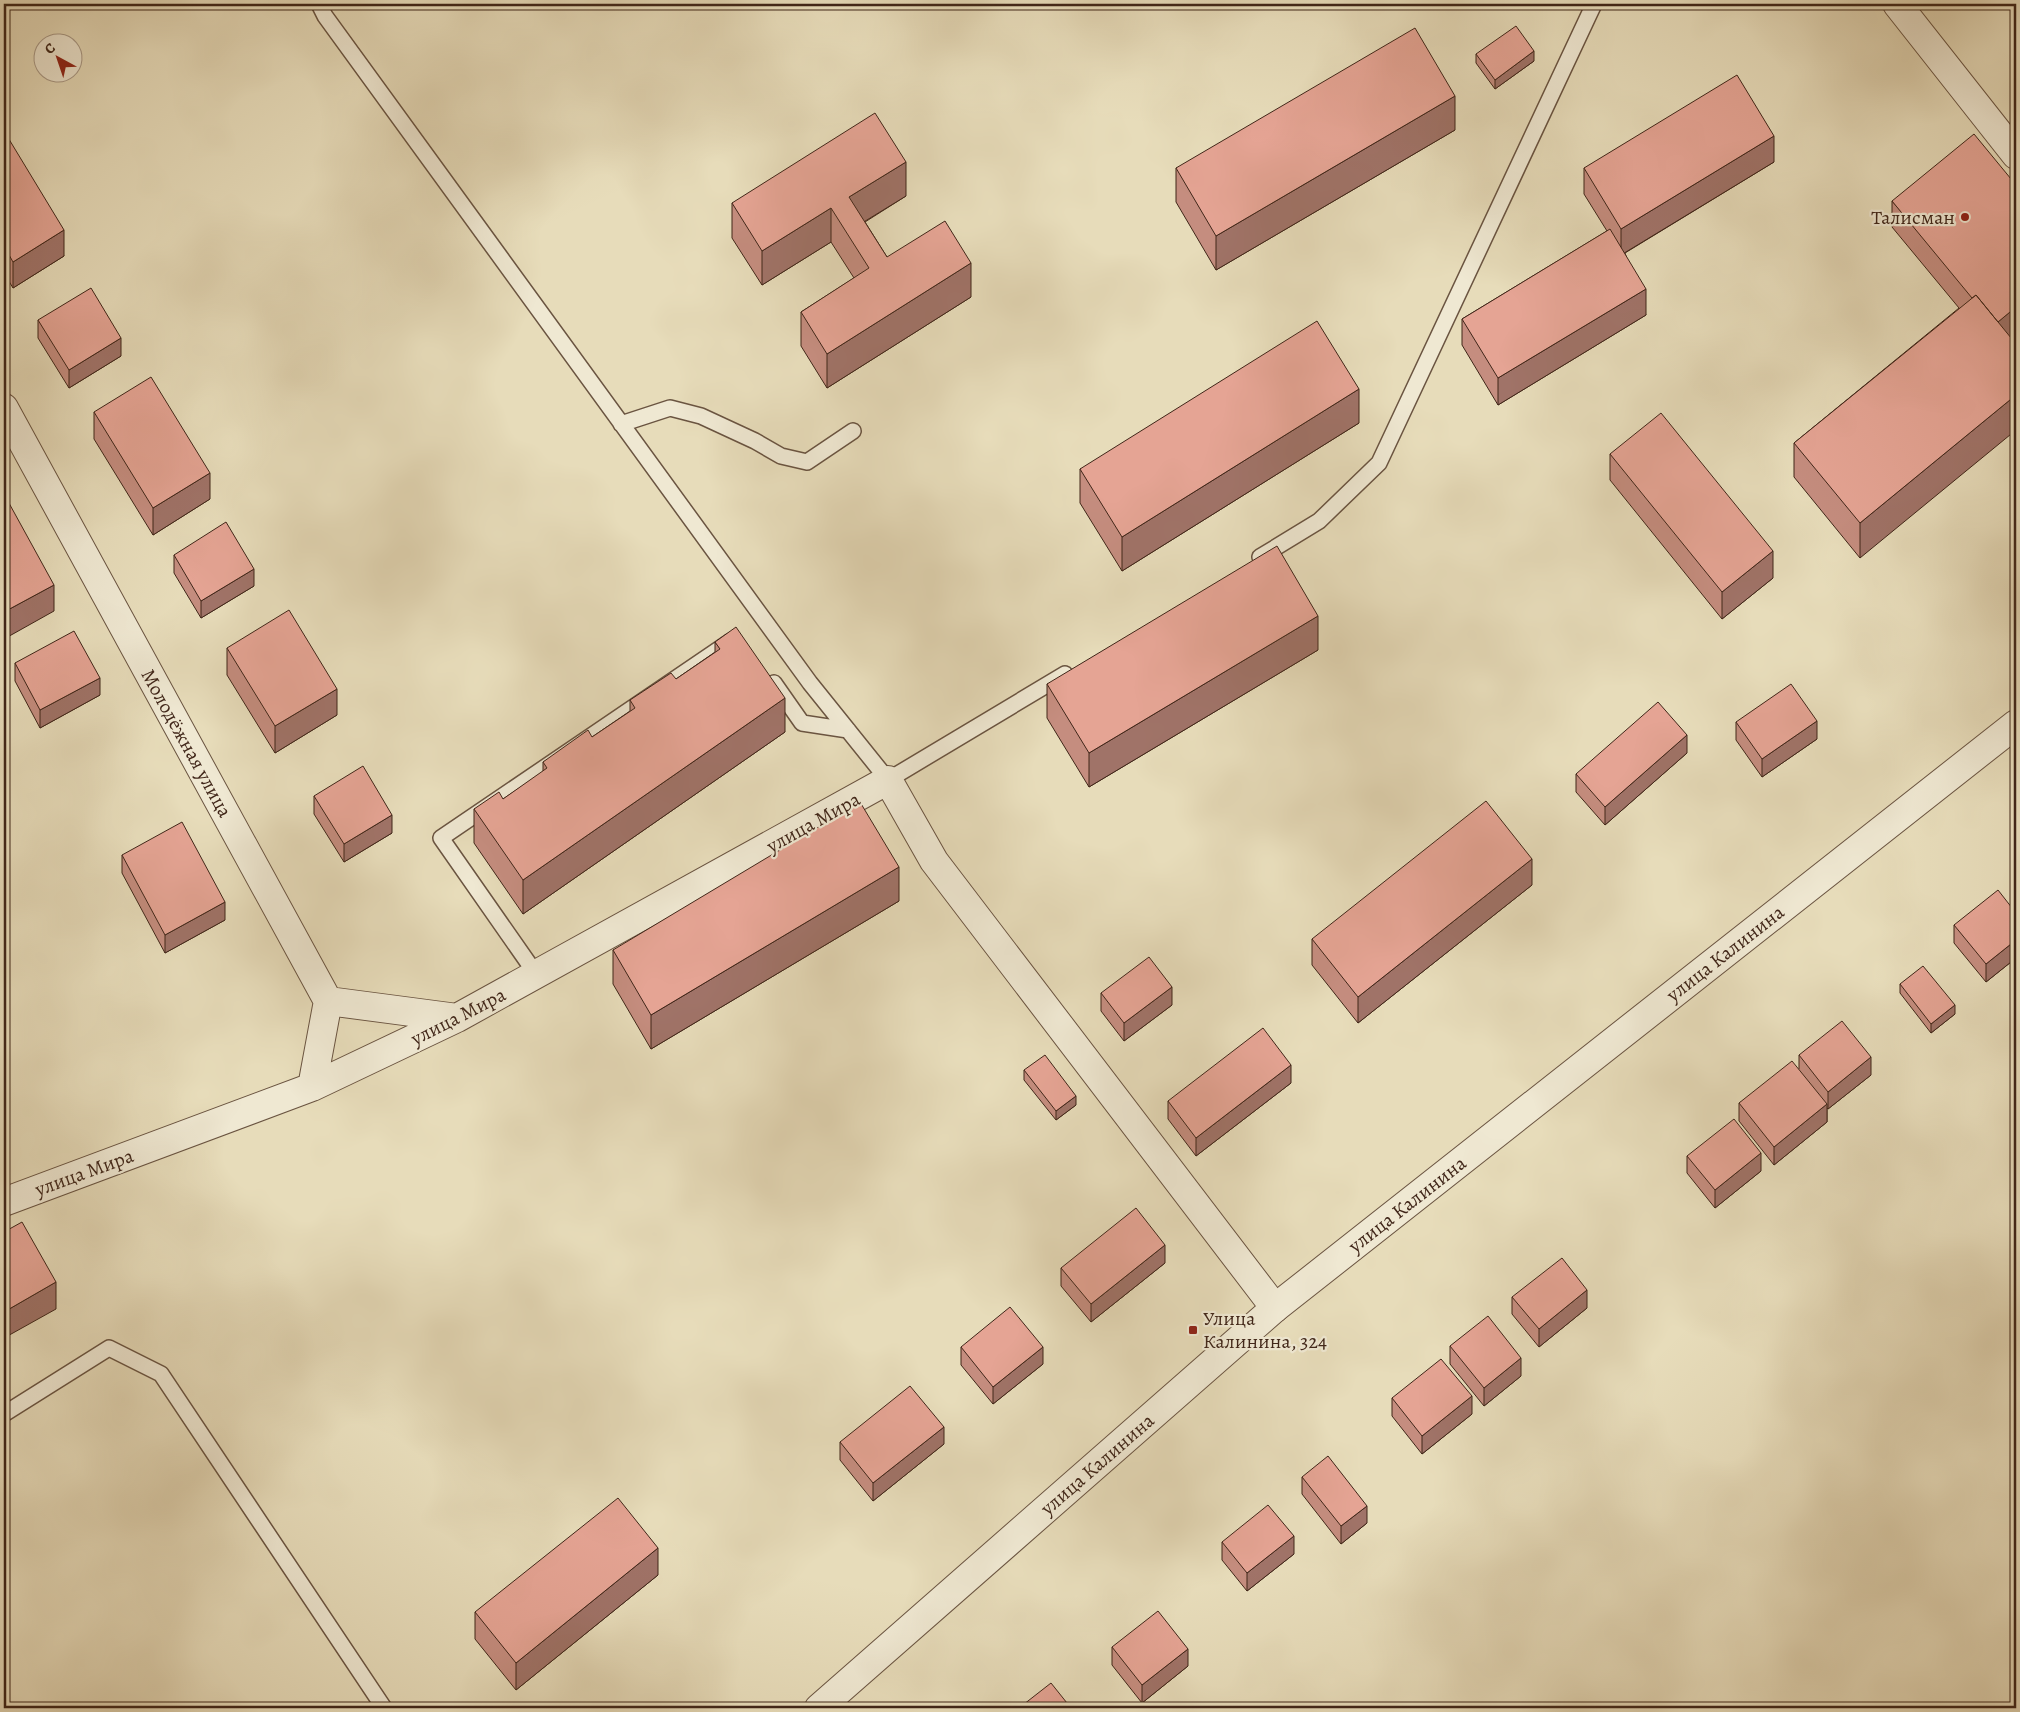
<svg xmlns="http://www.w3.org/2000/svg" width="2020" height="1712" viewBox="0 0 2020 1712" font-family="Alegreya,serif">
  <rect width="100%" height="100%" fill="#e7dcba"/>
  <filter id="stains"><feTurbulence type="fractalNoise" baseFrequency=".004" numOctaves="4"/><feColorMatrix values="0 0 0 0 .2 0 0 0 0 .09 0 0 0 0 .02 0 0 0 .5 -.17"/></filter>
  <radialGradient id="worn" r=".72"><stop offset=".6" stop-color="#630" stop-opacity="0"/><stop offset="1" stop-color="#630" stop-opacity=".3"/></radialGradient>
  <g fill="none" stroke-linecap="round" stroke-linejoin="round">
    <!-- service casing -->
    <g stroke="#6a5441" stroke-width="18">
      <path id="service" d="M319 4 325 16 810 683 888 780 1065 674
        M621 424 670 408 701 416 755 441 781 456 807 462 853 431
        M1260 557 1319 521 1379 463 1594 4
        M774 683 802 723 848 730
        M536 974 441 838 731 641
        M4 1414 109 1348 161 1374 384 1708"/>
    </g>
    <!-- minor casing -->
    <g stroke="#6a5441" stroke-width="30">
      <path id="minor" d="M1897 4 2016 155
        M4 408 328 1001 312 1087
        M328 1001 457 1018
        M4 1202 312 1087 457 1018 888 780 934 861 1275 1308"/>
    </g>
    <!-- tertiary casing -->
    <g stroke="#6a5441" stroke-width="30">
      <path id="tertiary" d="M819 1708 1275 1308 2016 724"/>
    </g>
    <!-- service -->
    <use href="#service" stroke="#efe8d2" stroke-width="15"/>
    <!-- minor -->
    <use href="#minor" stroke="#efe8d2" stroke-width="28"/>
    <!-- tertiary -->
    <use href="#tertiary" stroke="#efe8d2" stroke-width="28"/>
  </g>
  <!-- wall -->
  <path fill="#c58d7f" stroke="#402619" d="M1476 54 1534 61 1495 89 1476 63Z
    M1455 130 1216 270 1176 202V168Z
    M4 131 64 256 13 288 4 273Z
    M1774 162 1625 253 1646 315 1498 405 1462 345V319L1607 231 1584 194V168Z
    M906 196 865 222 887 257 971 297 827 388 801 346V312L854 278 831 242 762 285 732 238V203Z
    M1892 201 2011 338 1860 558 1794 477V443L1959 308 1892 227Z
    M38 320 121 356 69 388 38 338Z
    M94 412 210 499 153 535 94 439Z
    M1359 423 1122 571 1080 503V469Z
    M1610 454 1773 578 1722 619 1610 480Z
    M174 555 254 586 201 618 174 573Z
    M715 642 785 732 523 914 474 843V809L503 799 543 772V762L592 737 630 711V700L676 679 715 652Z
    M227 648 337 715 275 753 227 675Z
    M1318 650 1089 787 1047 718V684Z
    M15 663 100 695 40 728 15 681Z
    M1736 722 1817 739 1762 777 1736 740Z
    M1687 753 1605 825 1576 792V774Z
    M314 796 392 833 344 862 314 814Z
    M122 855 225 920 165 953 122 873Z
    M2016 876V902L2012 897V879Z
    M1532 885 1358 1023 1312 965V939Z
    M899 901 651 1049 613 984V950Z
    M2016 913V958L1986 982 1954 943V925Z
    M1900 984 1955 1014 1931 1033 1900 993Z
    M1101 993 1172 1005 1124 1041 1101 1011Z
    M1799 1055 1871 1075 1828 1109 1827 1108V1122L1774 1165 1739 1121V1103L1799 1069Z
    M1024 1070 1076 1105 1056 1120 1024 1080Z
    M1291 1083 1196 1156 1168 1119V1101Z
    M1687 1156 1761 1171 1715 1208 1687 1173Z
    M1165 1263 1091 1322 1061 1286V1268Z
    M1512 1297 1587 1308 1539 1347 1512 1314Z
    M1450 1346 1521 1376 1484 1406 1450 1364Z
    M961 1347 1043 1364 993 1404 961 1365Z
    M1392 1398 1472 1414 1422 1454 1392 1416Z
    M840 1442 944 1444 873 1501 840 1460Z
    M1302 1477 1367 1523 1341 1544 1302 1494Z
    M1222 1542 1294 1554 1247 1591 1222 1560Z
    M658 1575 516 1690 475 1639V1612Z
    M1112 1647 1188 1666 1142 1703 1112 1665Z"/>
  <!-- shaded-wall -->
  <path fill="#a07368" stroke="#402619" d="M1534 51V61L1495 89V80Z
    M1455 96V130L1216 270V236Z
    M1774 136V162L1621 255V229Z
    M906 162V196L849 231V197Z
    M831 208V242L762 285V251Z
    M64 230V256L13 288V262Z
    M971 263V297L827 388V354Z
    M1646 289V315L1498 405V378Z
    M2016 307V333L1994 351V325Z
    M121 338V356L69 388V370Z
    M1359 389V423L1122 571V537Z
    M2016 395V430L1860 558V523Z
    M210 473V499L153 535V508Z
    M1773 551V578L1722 619V592Z
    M254 569V586L201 618V601Z
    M54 585V611L4 639V612Z
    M1318 616V650L1089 787V753Z
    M100 678V695L40 728V710Z
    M337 689V715L275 753V726Z
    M785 698V732L523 914V880Z
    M1817 721V739L1762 777V759Z
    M1687 735V753L1605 825V807Z
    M392 815V833L344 862V844Z
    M1532 859V885L1358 1023V997Z
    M899 867V901L651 1049V1015Z
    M225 902V920L165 953V935Z
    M2016 940V958L1986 982V964Z
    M1172 987V1005L1124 1041V1023Z
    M1955 1005V1014L1931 1033V1024Z
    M1871 1057V1075L1828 1109V1092Z
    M1291 1065V1083L1196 1156V1138Z
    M1076 1096V1105L1056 1120V1111Z
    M1827 1104V1122L1774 1165V1147Z
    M1761 1153V1171L1715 1208V1190Z
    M1165 1245V1263L1091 1322V1304Z
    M56 1282V1309L4 1338V1312Z
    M1587 1290V1308L1539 1347V1329Z
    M1043 1347V1364L993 1404V1387Z
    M1521 1358V1376L1484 1406V1388Z
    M1472 1396V1414L1422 1454V1436Z
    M944 1427V1444L873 1501V1483Z
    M1367 1506V1523L1341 1544V1526Z
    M1294 1536V1554L1247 1591V1573Z
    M658 1548V1575L516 1690V1663Z
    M1188 1649V1666L1142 1703V1685Z"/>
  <!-- building -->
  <path fill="#e5a494" stroke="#402619" d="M1516 26 1534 51 1495 80 1476 54Z
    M1415 28 1455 96 1216 236 1176 168Z
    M1737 75 1774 136 1621 229 1584 168Z
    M875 113 906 162 849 197 887 257 945 221 971 263 827 354 801 312 869 268 831 208 762 251 732 203Z
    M4 131 64 230 13 262 4 246Z
    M1974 134 2016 185V307L1998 322 1976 295 1972 298 1892 201Z
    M1610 229 1646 289 1498 378 1462 319Z
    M91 288 121 338 69 370 38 320Z
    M1976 295 2016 344V395L1860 523 1794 443Z
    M1317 321 1359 389 1122 537 1080 469Z
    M151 377 210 473 153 508 94 412Z
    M1661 413 1773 551 1722 592 1610 454Z
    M4 494 54 585 4 612Z
    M226 522 254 569 201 601 174 555Z
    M1277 546 1318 616 1089 753 1047 684Z
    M289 610 337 689 275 726 227 648Z
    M736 627 785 698 523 880 474 809 499 792 503 799 547 768 543 762 588 730 592 737 635 708 630 700 671 673 676 679 720 649 715 642Z
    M74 631 100 678 40 710 15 663Z
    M1791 684 1817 721 1762 759 1736 722Z
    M1658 702 1687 735 1605 807 1576 774Z
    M363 766 392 815 344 844 314 796Z
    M1486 801 1532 859 1358 997 1312 939Z
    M860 802 899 867 651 1015 613 950Z
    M182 822 225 902 165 935 122 855Z
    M2016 876V884L2012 879Z
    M1998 890 2016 913V940L1986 964 1954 925Z
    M1149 957 1172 987 1124 1023 1101 993Z
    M1923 966 1955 1005 1931 1024 1900 984Z
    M1842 1021 1871 1057 1828 1092 1799 1055Z
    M1263 1028 1291 1065 1196 1138 1168 1101Z
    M1045 1055 1076 1096 1056 1111 1024 1070Z
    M1792 1061 1827 1104 1774 1147 1739 1103Z
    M1734 1119 1761 1153 1715 1190 1687 1156Z
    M1136 1208 1165 1245 1091 1304 1061 1268Z
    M22 1222 56 1282 4 1312V1232Z
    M1562 1258 1587 1290 1539 1329 1512 1297Z
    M1010 1307 1043 1347 993 1387 961 1347Z
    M1488 1316 1521 1358 1484 1388 1450 1346Z
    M1441 1359 1472 1396 1422 1436 1392 1398Z
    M910 1386 944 1427 873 1483 840 1442Z
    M1328 1456 1367 1506 1341 1526 1302 1477Z
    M618 1498 658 1548 516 1663 475 1612Z
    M1268 1505 1294 1536 1247 1573 1222 1542Z
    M1158 1611 1188 1649 1142 1685 1112 1647Z
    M1051 1683 1071 1708H1019Z"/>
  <!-- markers -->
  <g fill="#8f2418" stroke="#efe8d2" stroke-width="2">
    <circle cx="1965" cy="217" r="5"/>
    <rect x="1188" y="1325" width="10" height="10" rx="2.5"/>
  </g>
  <g text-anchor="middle" stroke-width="4.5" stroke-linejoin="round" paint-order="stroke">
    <!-- poi labels -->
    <g font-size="20" fill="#402619" stroke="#efe8d2" text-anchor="end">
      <text x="1955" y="224">Талисман</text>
      <text x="1203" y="1325" text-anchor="start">Улица<tspan x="1203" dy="23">Калинина, 324</tspan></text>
    </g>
    <!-- street labels -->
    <g font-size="20" fill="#402619" stroke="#efe8d2">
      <text transform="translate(187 743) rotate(61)" y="7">Молодёжная улица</text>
      <text transform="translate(813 822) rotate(-29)" y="7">улица Мира</text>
      <text transform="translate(1725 953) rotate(-38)" y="7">улица Калинина</text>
      <text transform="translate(458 1016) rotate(-27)" y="7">улица Мира</text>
      <text transform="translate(84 1172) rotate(-20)" y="7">улица Мира</text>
      <text transform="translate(1407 1204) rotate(-38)" y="7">улица Калинина</text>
      <text transform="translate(1097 1464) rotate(-41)" y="7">улица Калинина</text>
    </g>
  </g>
  <!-- margin -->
  <rect width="2020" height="1712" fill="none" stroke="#e7dcba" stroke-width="20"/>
  <rect x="5" y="5" width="2010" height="1702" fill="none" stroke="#402619" stroke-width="2.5"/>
  <rect x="10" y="10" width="2000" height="1692" fill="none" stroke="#402619"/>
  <!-- north arrow -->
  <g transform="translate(58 58) rotate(320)"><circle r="24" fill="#efe8d2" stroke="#a99a88"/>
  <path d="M0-4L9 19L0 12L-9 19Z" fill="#8f2418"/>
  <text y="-8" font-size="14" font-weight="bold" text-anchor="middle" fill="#402619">С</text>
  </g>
  <rect width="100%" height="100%" filter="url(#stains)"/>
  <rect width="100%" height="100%" fill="url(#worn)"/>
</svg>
